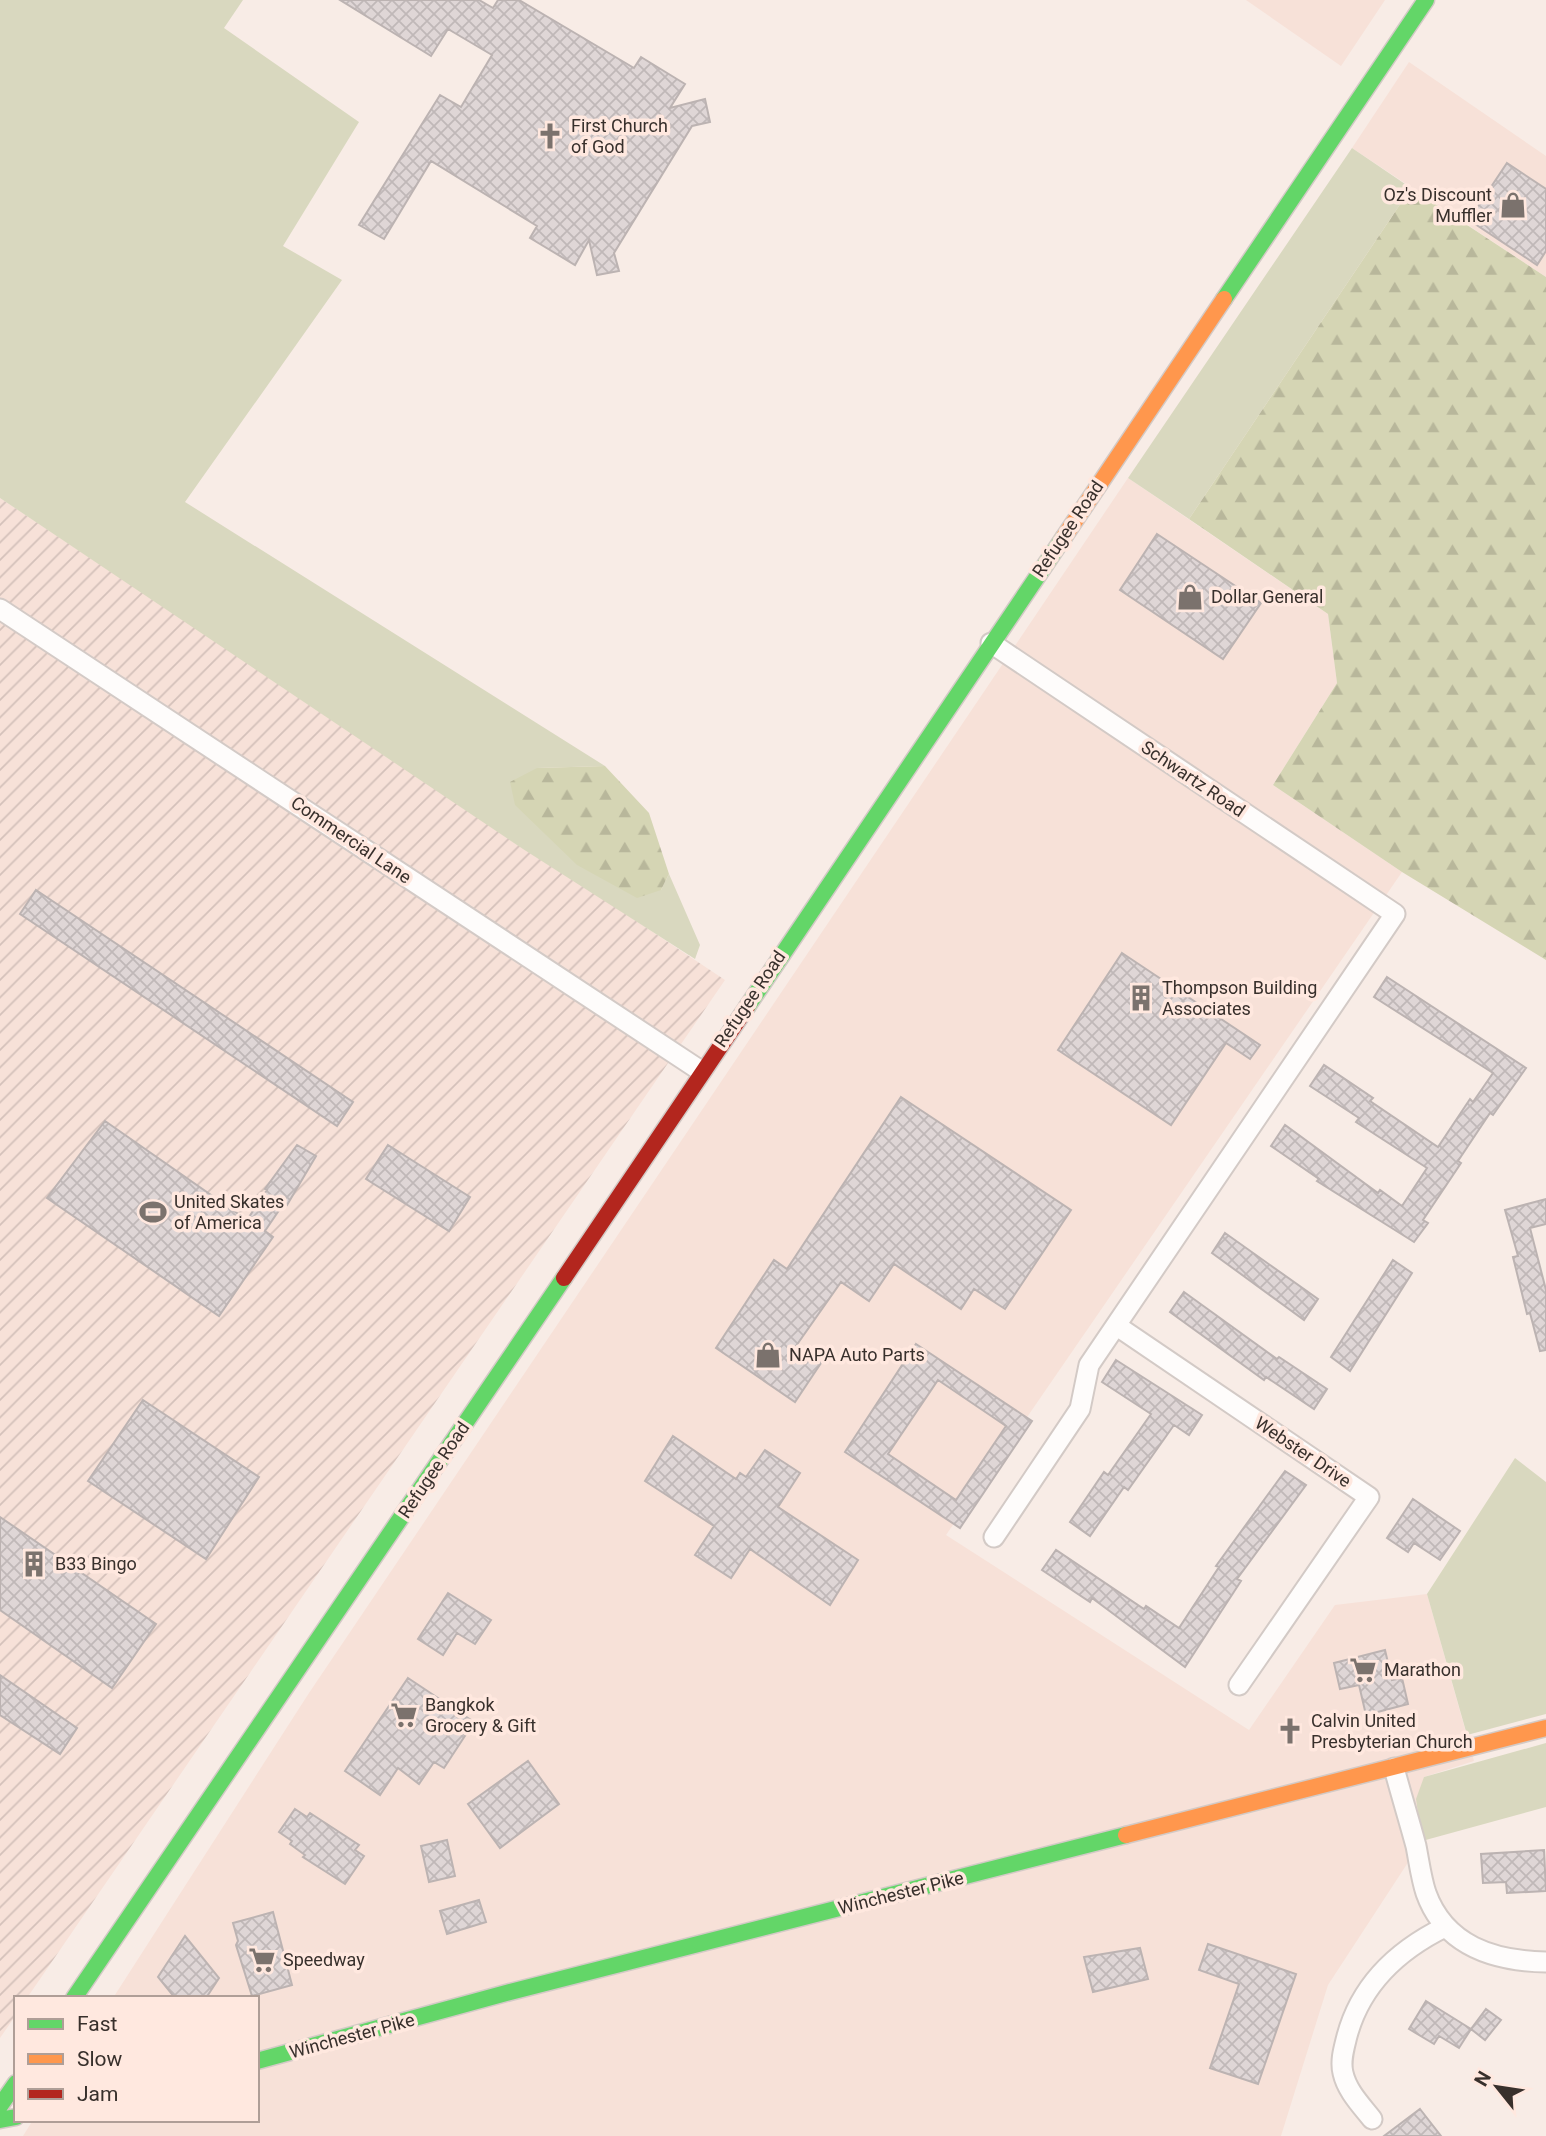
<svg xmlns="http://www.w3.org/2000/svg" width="1546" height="2136" viewBox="0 0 1546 2136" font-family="Roboto,sans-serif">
  <defs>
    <pattern id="industrial-furrows" width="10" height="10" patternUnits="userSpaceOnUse" patternTransform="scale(1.75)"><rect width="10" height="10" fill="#f7e1d8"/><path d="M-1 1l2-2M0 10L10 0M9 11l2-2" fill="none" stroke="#d4c1ba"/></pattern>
    <pattern id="forest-firs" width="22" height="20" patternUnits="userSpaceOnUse" patternTransform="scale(1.75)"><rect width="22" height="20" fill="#d5d5b4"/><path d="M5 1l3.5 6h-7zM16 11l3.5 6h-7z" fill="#b8b79b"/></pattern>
    <pattern id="building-cross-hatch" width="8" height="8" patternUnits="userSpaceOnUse" patternTransform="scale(1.75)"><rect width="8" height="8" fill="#dfd6d6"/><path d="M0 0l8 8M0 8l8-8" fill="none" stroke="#c0b8b8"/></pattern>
  </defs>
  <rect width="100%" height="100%" fill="#f8ece6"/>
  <!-- built -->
  <path fill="#f7e1d8" d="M1246 0H1385L1341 66Z
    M1409 62 1546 156V277L1352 148Z
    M1128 478 1328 614 1337 683 1273 785 1402 872 946 1535 1249 1730 1335 1605 1427 1594 1474 1761 1424 1777 1422 1841 1328 1985 1281 2136H23L33 2120H257V1998H113L309 1693Z"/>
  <!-- industrial -->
  <path fill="url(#industrial-furrows)" d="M0 498 725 980 27 1998H16V2015L0 2038Z"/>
  <!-- green -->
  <path fill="#d9d8bf" d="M0 0H243L224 28 359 122 283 246 342 280 185 502 605 766 537 768 661 890 669 874 700 945 695 959 523 849 0 498Z
    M1352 148 1411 188 1189 519 1128 478Z
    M1515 1458 1546 1482V1714L1467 1735 1427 1594Z
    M1546 1743V1807L1422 1841 1416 1799 1424 1777Z"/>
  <!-- forest -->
  <path fill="url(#forest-firs)" d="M1411 188 1546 277V960L1402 872 1273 785 1337 683 1328 614 1189 519Z
    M605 766 649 813 669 874 661 890 637 898 577 865 515 805 510 782 537 768Z"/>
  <!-- building -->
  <path fill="url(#building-cross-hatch)" stroke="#bcb3b2" stroke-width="2" fill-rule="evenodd" d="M340 0H479L493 8 498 0H519L634 68 641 57 685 84 670 108 705 99 710 122 692 126 614 253 619 271 597 275 589 240 575 265 530 238 537 226 431 161 384 239 359 225 440 95 461 107 492 55 448 29 431 56Z
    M1507 163 1546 189V251L1537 265 1469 220Z
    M1157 534 1261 603 1223 659 1120 590Z
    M36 890 353 1102 337 1126 20 914Z
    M1122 953 1260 1045 1250 1059 1226 1043 1171 1125 1058 1050Z
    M1387 977 1526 1068 1493 1115 1490 1113 1458 1161 1461 1163 1423 1220 1428 1223 1414 1242 1317 1181 1319 1179 1271 1146 1285 1125 1378 1193 1380 1190 1402 1206 1427 1168 1356 1122 1359 1118 1310 1086 1324 1065 1373 1098 1370 1101 1438 1147 1470 1099 1473 1102 1493 1073 1374 997Z
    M901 1097 1071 1210 1005 1309 974 1289 961 1309 894 1264 869 1301 841 1282 796 1346 821 1363 795 1402 716 1348 774 1260 787 1269Z
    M105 1121 247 1220 267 1190 265 1189 297 1145 316 1156 287 1205 284 1203 265 1231 273 1237 219 1316 47 1198Z
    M388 1145 470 1197 449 1231 366 1179Z
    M1546 1199V1224L1530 1228 1546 1290V1350L1540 1351 1530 1313 1527 1314 1513 1257 1518 1256 1505 1210Z
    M1225 1233 1318 1299 1304 1320 1212 1253Z
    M1393 1260 1412 1273 1350 1371 1331 1357Z
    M1184 1292 1277 1359 1279 1357 1327 1389 1314 1409 1266 1377 1264 1380 1170 1312Z
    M916 1344 1032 1421 960 1528 845 1452ZM938 1380 1006 1426 956 1500 888 1454Z
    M1116 1360 1202 1415 1189 1435 1174 1425 1128 1490 1124 1487 1090 1536 1070 1522 1104 1472 1108 1475 1151 1414 1102 1382Z
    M143 1400 259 1477 206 1559 88 1481Z
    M673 1436 736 1479 740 1473 746 1477 765 1450 800 1473 778 1507 858 1560 830 1605 750 1549 731 1578 695 1555 714 1526 645 1481Z
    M1285 1471 1306 1485 1237 1579 1241 1581 1185 1667 1092 1598 1090 1602 1042 1570 1056 1550 1144 1609 1146 1606 1179 1628 1219 1567 1216 1566Z
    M1413 1499 1460 1531 1440 1560 1414 1543 1408 1552 1387 1538Z
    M0 1517 156 1624 112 1688 0 1610Z
    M448 1593 491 1620 475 1644 457 1633 443 1655 418 1639Z
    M1385 1650 1392 1680 1402 1678 1408 1704 1366 1715 1359 1685 1340 1689 1334 1663Z
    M0 1675 77 1728 60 1754 0 1715Z
    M408 1678 474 1722 444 1768 434 1762 419 1784 398 1768 380 1795 345 1771Z
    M528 1761 559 1804 500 1848 468 1804Z
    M295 1809 307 1817 310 1813 359 1845 355 1850 364 1856 345 1884 303 1857 305 1855 290 1844 292 1841 279 1832Z
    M447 1840 455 1876 429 1882 421 1846Z
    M1544 1850 1546 1891 1507 1893 1506 1882 1483 1883 1481 1854Z
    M479 1900 486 1922 447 1934 440 1911Z
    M273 1912 292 1985 252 1996 236 1945 238 1941 233 1923Z
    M185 1936 219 1978 206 1998H175L158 1977Z
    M1208 1944 1296 1974 1258 2084 1210 2068 1239 1984 1199 1970Z
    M1140 1948 1148 1979 1093 1992 1084 1957Z
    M1426 2001 1471 2029 1459 2048 1439 2036 1434 2044 1409 2029Z
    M1486 2009 1501 2020 1485 2040 1471 2029Z
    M1420 2109 1441 2136H1384Z"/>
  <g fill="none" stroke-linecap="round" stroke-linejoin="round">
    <!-- street casing -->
    <g stroke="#d3cac6" stroke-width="23">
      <path id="street" d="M0 609 701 1071
        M991 643 1395 914 1089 1365 1080 1409 994 1537
        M1117 1326 1369 1497 1239 1685
        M1394 1768C1401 1794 1409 1820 1416 1846 1419 1861 1421 1878 1426 1893 1445 1946 1494 1961 1546 1962
        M1372 2119C1361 2105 1347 2091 1343 2073 1340 2061 1344 2048 1347 2036 1361 1984 1398 1950 1445 1927"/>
    </g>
    <!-- fast casing -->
    <g stroke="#d3cac6" stroke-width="19">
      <path id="fast" d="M1224 299 1426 0
        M747 1007 1064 537
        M74 1998 564 1278
        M257 2061 510 1992 1126 1835
        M0 2106 16 2083
        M0 2120 16 2117"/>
    </g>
    <!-- slow casing -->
    <g stroke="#d3cac6" stroke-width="19">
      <path id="slow" d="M1064 537 1224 299
        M1126 1835 1546 1728"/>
    </g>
    <!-- jam casing -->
    <g stroke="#d3cac6" stroke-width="19">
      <path id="jam" d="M564 1278 747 1007"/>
    </g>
    <!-- street -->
    <use href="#street" stroke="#fefcfb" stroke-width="19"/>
    <!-- fast -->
    <use href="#fast" stroke="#63d668" stroke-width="16"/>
    <!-- slow -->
    <use href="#slow" stroke="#ff974d" stroke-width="16"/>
    <!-- jam -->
    <use href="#jam" stroke="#b3261e" stroke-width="16"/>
  </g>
  <!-- icons -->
  <defs>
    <g id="church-bare" transform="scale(2.1)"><path d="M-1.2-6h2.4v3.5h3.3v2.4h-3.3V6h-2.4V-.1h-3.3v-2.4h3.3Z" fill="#7b726d" stroke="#ffe8df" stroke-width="2.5" paint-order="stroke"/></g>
    <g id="shop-bare" transform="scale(2.1)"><path d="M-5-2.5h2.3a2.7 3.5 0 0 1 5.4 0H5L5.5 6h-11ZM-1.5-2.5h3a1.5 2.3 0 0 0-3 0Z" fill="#7b726d" stroke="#ffe8df" stroke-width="2.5" paint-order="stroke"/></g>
    <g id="building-bare" transform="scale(2.1)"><path d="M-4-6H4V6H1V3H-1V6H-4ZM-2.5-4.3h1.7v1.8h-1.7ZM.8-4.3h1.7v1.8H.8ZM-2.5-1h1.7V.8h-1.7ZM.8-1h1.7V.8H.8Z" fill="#7b726d" stroke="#ffe8df" stroke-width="2.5" paint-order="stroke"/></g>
    <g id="stadium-bare" transform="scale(2.1)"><path d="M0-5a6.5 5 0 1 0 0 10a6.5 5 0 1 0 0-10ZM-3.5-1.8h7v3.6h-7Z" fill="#7b726d" stroke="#ffe8df" stroke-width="2.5" paint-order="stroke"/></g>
    <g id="supermarket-bare" transform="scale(2.1)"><path d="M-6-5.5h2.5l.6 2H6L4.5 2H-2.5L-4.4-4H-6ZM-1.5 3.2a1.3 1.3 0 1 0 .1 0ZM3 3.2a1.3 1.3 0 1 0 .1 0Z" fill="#7b726d" stroke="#ffe8df" stroke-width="2.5" paint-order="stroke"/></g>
  </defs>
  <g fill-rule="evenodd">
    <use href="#church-bare" x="550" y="136"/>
    <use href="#shop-bare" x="1513" y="205"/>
    <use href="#shop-bare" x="1190" y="597"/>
    <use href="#building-bare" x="1141" y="998"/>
    <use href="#stadium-bare" x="153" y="1212"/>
    <use href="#shop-bare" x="768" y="1355"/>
    <use href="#building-bare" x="34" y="1564"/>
    <use href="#supermarket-bare" x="1363" y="1670"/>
    <use href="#supermarket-bare" x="404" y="1715"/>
    <use href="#church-bare" x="1290" y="1731"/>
    <use href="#supermarket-bare" x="262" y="1960"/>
  </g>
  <g text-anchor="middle" stroke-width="7" stroke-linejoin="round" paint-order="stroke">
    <!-- poi labels -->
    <g font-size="18" fill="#38302c" stroke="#ffe8df" text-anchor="start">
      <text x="571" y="132">First Church<tspan x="571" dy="21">of God</tspan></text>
      <text x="1492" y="201" text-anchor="end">Oz's Discount<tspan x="1492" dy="21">Muffler</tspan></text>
      <text x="1211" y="603">Dollar General</text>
      <text x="1162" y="994">Thompson Building<tspan x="1162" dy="21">Associates</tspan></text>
      <text x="174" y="1208">United Skates<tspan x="174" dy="21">of America</tspan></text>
      <text x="789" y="1361">NAPA Auto Parts</text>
      <text x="55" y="1570">B33 Bingo</text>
      <text x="1384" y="1676">Marathon</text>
      <text x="425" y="1711">Bangkok<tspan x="425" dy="21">Grocery &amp; Gift</tspan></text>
      <text x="1311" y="1727">Calvin United<tspan x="1311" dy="21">Presbyterian Church</tspan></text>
      <text x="283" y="1966">Speedway</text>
    </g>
    <!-- street labels -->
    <g font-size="18" fill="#38302c" stroke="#ffe8df">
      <text transform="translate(1068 529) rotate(-56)" y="6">Refugee Road</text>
      <text transform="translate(1193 779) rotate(34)" y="6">Schwartz Road</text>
      <text transform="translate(351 840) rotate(34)" y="6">Commercial Lane</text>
      <text transform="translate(750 999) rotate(-56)" y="6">Refugee Road</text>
      <text transform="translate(1303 1452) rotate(34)" y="6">Webster Drive</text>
      <text transform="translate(434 1470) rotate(-56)" y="6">Refugee Road</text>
      <text transform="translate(901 1893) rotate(-14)" y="6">Winchester Pike</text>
      <text transform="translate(352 2036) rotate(-15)" y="6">Winchester Pike</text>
    </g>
  </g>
  <!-- legend -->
  <rect x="14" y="1996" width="245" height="126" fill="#ffe8df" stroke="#af9e97" stroke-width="2"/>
  <rect x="28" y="2019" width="35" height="10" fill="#63d668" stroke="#af9e97" stroke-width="2"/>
  <text x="77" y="2031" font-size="21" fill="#38302c">Fast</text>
  <rect x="28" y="2054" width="35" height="10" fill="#ff974d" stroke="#af9e97" stroke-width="2"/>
  <text x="77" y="2066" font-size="21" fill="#38302c">Slow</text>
  <rect x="28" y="2089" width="35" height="10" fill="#b3261e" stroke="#af9e97" stroke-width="2"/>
  <text x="77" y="2101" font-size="21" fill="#38302c">Jam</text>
  <!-- north arrow -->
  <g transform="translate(1497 2087) rotate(300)" stroke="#ffe8df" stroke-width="5" paint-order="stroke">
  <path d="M0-5L12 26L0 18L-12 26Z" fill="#38302c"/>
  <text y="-10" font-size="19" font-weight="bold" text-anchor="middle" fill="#38302c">N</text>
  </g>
</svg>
